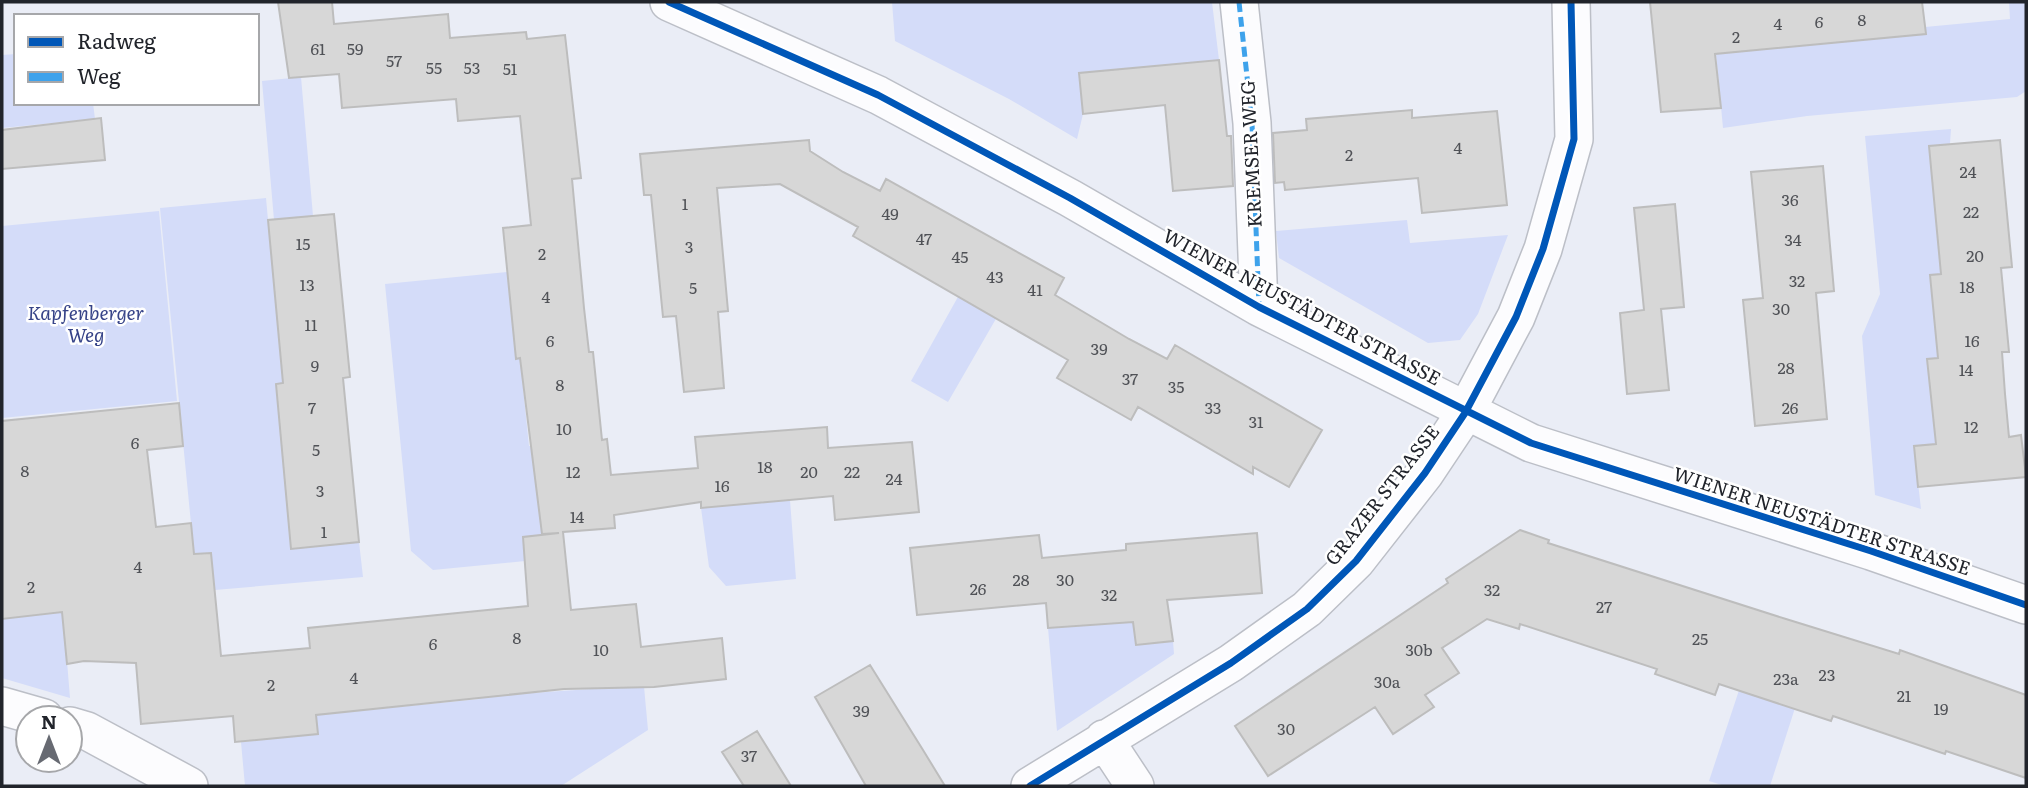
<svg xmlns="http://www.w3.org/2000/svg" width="2028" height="788" viewBox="0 0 2028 788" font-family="Literata,serif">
  <rect width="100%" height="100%" fill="#eaedf6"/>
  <!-- green -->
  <path fill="#d4dcf9" d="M892 2H1212L1219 60 1079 73 1083 114 1077 139 1009 99 895 41Z
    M2009 2H2026V91L2017 97 1807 116 1723 128 1716 54 1925 34V27L2010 19Z
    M16 54V103H93L95 119 2 128V55Z
    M301 77 313 216 274 220 262 81Z
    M1951 129 1941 274 1930 275 1938 358 1927 360 1936 444 1914 447 1921 509 1875 495 1862 336 1880 294 1865 136Z
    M266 198 283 383 276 384 291 549 359 542 363 577 215 590 211 553 194 554 160 208Z
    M159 211 177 401 2 418V226Z
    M1407 220 1410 243 1508 235 1478 314 1460 340 1428 343 1279 258 1276 231Z
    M507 272 516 359 520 358 529 446H534L542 535 523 537 525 561 433 570 411 551 385 284Z
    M959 295 997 317 948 402 911 381Z
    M790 500 796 579 726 586 709 567 701 508Z
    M2 610 3 618 63 612 70 698 2 678Z
    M1133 621 1136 645 1173 641 1174 654 1057 731 1048 628Z
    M641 654 648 730 561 786H245L241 742 318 734 316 715 480 699 477 667 529 663 532 693 591 689Z
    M1751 654 1795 708 1770 786H1725L1709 781Z"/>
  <!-- building -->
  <path fill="#d7d7d7" stroke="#bdbdbd" stroke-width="2" d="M278 2H332L334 24 448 14 450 38 526 32 527 39 565 35 581 178 572 179 584 308 589 352H593L602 440 607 439 611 475 698 468 695 437 827 427 828 448 912 442 919 512 835 520 833 496 701 508V502L614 515 615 528 563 532 571 610 636 604 641 647 722 638 726 679 654 687 564 689 316 715 318 734 235 742 233 716 141 724 136 663 84 661 67 664 62 612 2 619V421L179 403 183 446 147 450 156 527 191 523 194 554 211 553 221 656 310 648 308 628 528 606 523 537 559 533 542 534 520 358 516 359 503 228 531 225 520 116 458 121 456 99 342 108 339 74 289 78Z
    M1650 2H1922L1926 34 1715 54 1721 108 1661 112Z
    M1219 60 1227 136H1231L1233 186 1173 191 1165 105 1083 114 1079 73Z
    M1412 110V118L1497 111 1507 205 1422 213 1418 178 1285 190 1284 182 1275 183 1273 133 1307 130 1306 119Z
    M101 118 105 160 2 169V130Z
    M809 140 810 151 843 172 880 191 886 179 1064 278 1055 295 1129 339 1167 359 1175 345 1322 430 1289 487 1253 467V474L1138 407 1131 420 1057 378 1068 360 853 236 858 227 780 184 717 188 728 311 718 312 724 388 684 392 676 316 663 317 651 195H644L640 154Z
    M2000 140 2012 267 2001 268 2009 352H2002L2005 394 2009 437 2021 435 2026 477 1918 487 1914 446 1936 444 1927 359 1938 358 1930 275 1941 274 1929 146Z
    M1823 166 1834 291 1816 293 1827 419 1755 426 1743 300 1763 298 1751 172Z
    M1675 204 1684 307 1661 309 1669 390 1627 394 1620 313 1644 310 1634 208Z
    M334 214 350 377 343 378 359 542 291 549 276 384 283 383 268 220Z
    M1520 530 1549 540 1548 543 1786 619 1899 654 1900 650 2026 695V778L1946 751 1945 754 1833 716 1831 721 1719 684 1715 695 1655 674 1657 669 1520 624 1519 629 1487 619 1442 648 1459 673 1425 695 1434 707 1393 734 1375 707 1268 776 1235 726 1448 583 1446 579Z
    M1257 533 1262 593 1167 600 1173 641 1136 645 1133 622 1048 628 1046 603 917 615 910 548 1039 535 1042 558 1126 550V544Z
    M870 665 923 750 945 786H866L815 697Z
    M757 731 791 786H744L722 752Z"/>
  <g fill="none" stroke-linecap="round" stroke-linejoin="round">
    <!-- minor casing -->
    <g stroke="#bcbfc7" stroke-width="40">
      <path id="minor" d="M669 2 878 95 1070 198 1259 307 1531 443 1871 551 2026 605
        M1239 2 1252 123 1259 307
        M2 706 44 718
        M70 726 87 731 189 786
        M1104 739 1135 786
        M1030 786 1231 663 1307 609 1356 561 1425 473 1465 413 1516 317 1543 249 1574 139 1571 2"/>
    </g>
    <!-- minor -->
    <use href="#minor" stroke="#fcfcfe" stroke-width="37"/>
    <!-- quiet -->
    <path stroke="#3ea2eb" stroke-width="5" stroke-dasharray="10 5" stroke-linecap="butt" d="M1239 2 1252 123 1259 307"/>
    <!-- cycleway casing -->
    <g stroke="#fff" stroke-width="11">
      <path id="cycleway" d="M669 2 878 95 1070 198 1259 307 1531 443 1871 551 2026 605
        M1030 786 1231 663 1307 609 1356 561 1425 473 1465 413 1516 317 1543 249 1574 139 1571 2"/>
    </g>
    <!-- cycleway -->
    <use href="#cycleway" stroke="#0057b8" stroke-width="7"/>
  </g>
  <g text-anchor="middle" stroke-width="5" stroke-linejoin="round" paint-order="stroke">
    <!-- number labels -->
    <g font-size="16" fill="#505257">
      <text x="1862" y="26">8</text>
      <text x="1819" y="28">6</text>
      <text x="1778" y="30">4</text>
      <text x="1736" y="43">2</text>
      <text x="318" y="55">61</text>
      <text x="355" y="55">59</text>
      <text x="394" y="67">57</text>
      <text x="434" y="74">55</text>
      <text x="472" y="74">53</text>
      <text x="510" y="75">51</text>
      <text x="1458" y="154">4</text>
      <text x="1349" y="161">2</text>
      <text x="1968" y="178">24</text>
      <text x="1790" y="206">36</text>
      <text x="685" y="210">1</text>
      <text x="1971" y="218">22</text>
      <text x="890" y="220">49</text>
      <text x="924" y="245">47</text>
      <text x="1793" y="246">34</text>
      <text x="303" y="250">15</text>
      <text x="689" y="253">3</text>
      <text x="542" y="260">2</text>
      <text x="1975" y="262">20</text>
      <text x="960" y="263">45</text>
      <text x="995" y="283">43</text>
      <text x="1797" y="287">32</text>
      <text x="307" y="291">13</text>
      <text x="1967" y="293">18</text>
      <text x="693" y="294">5</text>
      <text x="1035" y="296">41</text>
      <text x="546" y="303">4</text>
      <text x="1781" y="315">30</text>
      <text x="311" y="331">11</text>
      <text x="550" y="347">6</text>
      <text x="1972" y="347">16</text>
      <text x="1099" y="355">39</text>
      <text x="315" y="372">9</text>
      <text x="1786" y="374">28</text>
      <text x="1966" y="376">14</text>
      <text x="1130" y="385">37</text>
      <text x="560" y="391">8</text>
      <text x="1176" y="393">35</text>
      <text x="312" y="414">7</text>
      <text x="1213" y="414">33</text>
      <text x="1790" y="414">26</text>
      <text x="1256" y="428">31</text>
      <text x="1971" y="433">12</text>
      <text x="564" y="435">10</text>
      <text x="135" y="449">6</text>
      <text x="316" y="456">5</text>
      <text x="765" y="473">18</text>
      <text x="25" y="477">8</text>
      <text x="573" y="478">12</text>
      <text x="809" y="478">20</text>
      <text x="852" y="478">22</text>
      <text x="894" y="485">24</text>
      <text x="722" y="492">16</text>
      <text x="320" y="497">3</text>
      <text x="577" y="523">14</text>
      <text x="324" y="538">1</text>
      <text x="138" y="573">4</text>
      <text x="1021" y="586">28</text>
      <text x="1065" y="586">30</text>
      <text x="31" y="593">2</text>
      <text x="978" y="595">26</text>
      <text x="1492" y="596">32</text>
      <text x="1109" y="601">32</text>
      <text x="1604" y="613">27</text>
      <text x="517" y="644">8</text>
      <text x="1700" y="645">25</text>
      <text x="433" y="650">6</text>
      <text x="601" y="656">10</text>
      <text x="1419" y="656">30b</text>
      <text x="1827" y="681">23</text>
      <text x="354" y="684">4</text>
      <text x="1786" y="685">23a</text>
      <text x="1387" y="688">30a</text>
      <text x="271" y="691">2</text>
      <text x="1904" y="702">21</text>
      <text x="1941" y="715">19</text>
      <text x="861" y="717">39</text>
      <text x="1286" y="735">30</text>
      <text x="749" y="762">37</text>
    </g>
    <!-- street labels -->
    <g font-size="19" fill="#21242b" stroke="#fff">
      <text transform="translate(1251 154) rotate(-93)" y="7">KREMSER WEG</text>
      <text transform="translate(1302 307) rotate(28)" y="7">WIENER NEUSTÄDTER STRASSE</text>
      <text transform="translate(1382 495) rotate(-52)" y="7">GRAZER STRASSE</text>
      <text transform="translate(1822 521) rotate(18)" y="7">WIENER NEUSTÄDTER STRASSE</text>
    </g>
    <!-- park labels -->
    <g font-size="19" font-style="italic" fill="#364388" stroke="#fff">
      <text x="86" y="320">Kapfenberger<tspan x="86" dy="22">Weg</tspan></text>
    </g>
  </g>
  <!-- border -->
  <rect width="2028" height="788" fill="none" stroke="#21242b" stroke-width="7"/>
  <!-- legend -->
  <rect x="14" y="14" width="245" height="91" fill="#ffffff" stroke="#a6a7aa" stroke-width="2"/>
  <rect x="28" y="37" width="35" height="10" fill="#0057b8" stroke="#a6a7aa" stroke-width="2"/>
  <text x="77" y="49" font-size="21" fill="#21242b">Radweg</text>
  <rect x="28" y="72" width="35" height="10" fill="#3ea2eb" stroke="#a6a7aa" stroke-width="2"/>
  <text x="77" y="84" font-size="21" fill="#21242b">Weg</text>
  <!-- north arrow -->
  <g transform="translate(49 739)"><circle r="33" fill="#ffffff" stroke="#a6a7aa" stroke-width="2"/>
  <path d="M0-5L12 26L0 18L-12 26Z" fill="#676a72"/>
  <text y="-10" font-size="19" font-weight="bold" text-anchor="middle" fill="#21242b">N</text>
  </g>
</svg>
